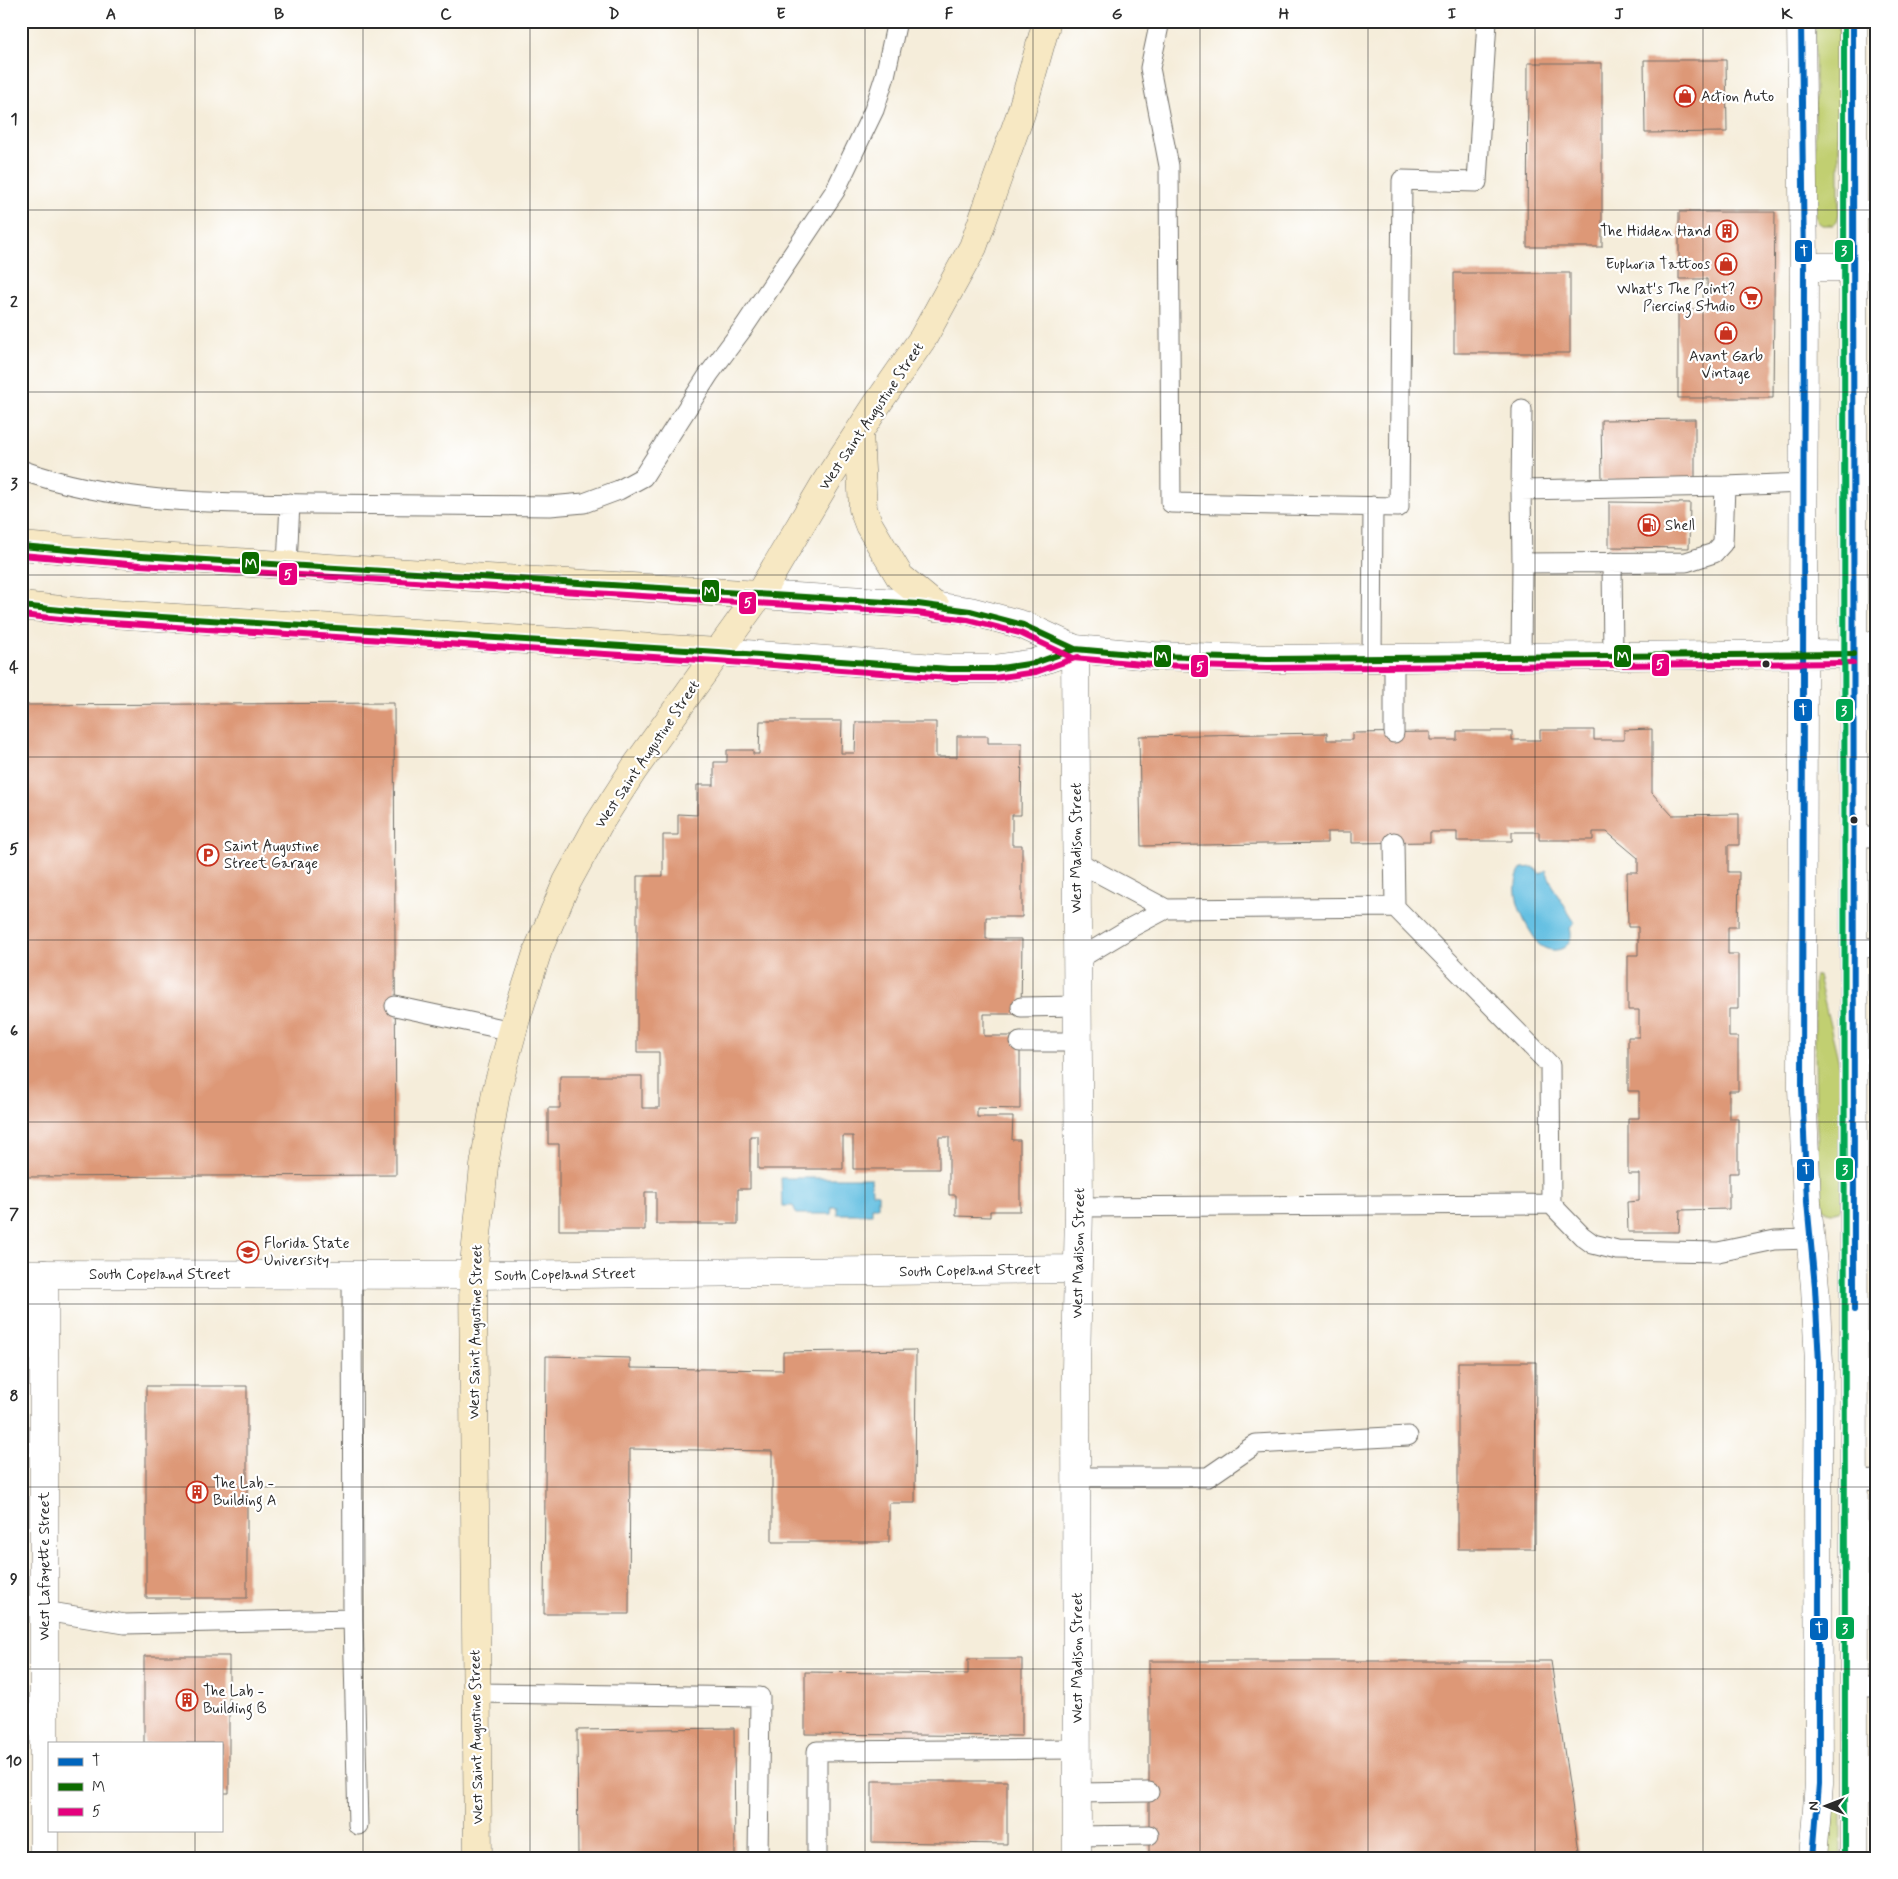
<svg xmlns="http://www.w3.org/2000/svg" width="1898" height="1879" viewBox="0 0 1898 1879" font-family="Mynerve,sans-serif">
  <rect width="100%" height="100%" fill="#fff"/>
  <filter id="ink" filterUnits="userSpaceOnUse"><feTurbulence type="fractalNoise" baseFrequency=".02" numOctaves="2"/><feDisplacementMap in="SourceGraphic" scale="10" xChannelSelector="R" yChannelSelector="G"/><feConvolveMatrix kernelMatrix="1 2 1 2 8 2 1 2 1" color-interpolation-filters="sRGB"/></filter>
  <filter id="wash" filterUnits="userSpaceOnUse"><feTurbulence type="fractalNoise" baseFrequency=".0096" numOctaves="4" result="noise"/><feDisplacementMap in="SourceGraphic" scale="20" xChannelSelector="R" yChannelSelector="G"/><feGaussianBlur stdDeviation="1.12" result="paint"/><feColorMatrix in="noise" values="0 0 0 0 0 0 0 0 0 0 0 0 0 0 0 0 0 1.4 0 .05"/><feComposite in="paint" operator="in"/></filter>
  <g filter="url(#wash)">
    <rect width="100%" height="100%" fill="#f5edda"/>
    <!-- green -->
    <path fill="#c1cf71" stroke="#767d4e" d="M1815 21H1839V214L1837 221 1833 225H1822L1817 221 1815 215Z
      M1815 976H1818L1841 1071 1843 1204 1839 1211 1831 1212 1824 1210 1822 1204 1816 1115 1814 979Z
      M1831 1798 1841 1803V1858H1826Z"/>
    <!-- water -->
    <path fill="#65c0e2" stroke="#487686" d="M1534 867 1540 874 1546 870 1555 891 1575 923 1570 928C1576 947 1556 956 1541 946 1538 945 1536 940 1534 937 1522 920 1507 887 1522 868Z
      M781 1178H871L872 1193 878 1194V1207H872V1214H837V1207H832L831 1214H797L793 1206H782Z"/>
    <g id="blocks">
      <!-- building -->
      <path fill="#dd9877" d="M1644 60H1726L1727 132 1645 133Z
        M1528 63H1602V247H1527Z
        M1679 212H1775L1773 398H1678V309H1708L1707 279H1679Z
        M1454 273H1570V353H1454Z
        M1695 419V479L1602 480 1601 420Z
        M1609 502 1690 503 1689 548 1609 547Z
        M394 703 396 1175 21 1177V705Z
        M760 721H842L841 753H855L856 722H936V757H957V736H988V743H1022L1021 815H1012V845H1022V917H986V939H1022L1021 1014H984V1036H1020V1109L977 1108V1117H1013L1012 1140H1020V1211H990V1217L956 1216V1195H949V1137H939V1169H853V1136H843V1169H758V1136H750V1189H738V1224H656V1192H645V1230H559V1144H548V1108H560V1076H642V1108H659V1052H637V876H663V835H678V814L697 815V785H714V762H727V750H753V754H759Z
        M1652 729V793L1672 815 1739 814V845H1728V872H1739L1738 927H1728V954H1738V1009H1729V1037H1738V1091H1729V1118H1738V1173H1729V1209L1680 1210 1679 1232H1628L1627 1202 1639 1201V1174H1628V1118H1639V1091H1628V1037H1639V1010H1628V955H1638V927H1628L1627 872H1638V858L1607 832H1593V840H1539V832H1512V841H1457V832H1430V842L1352 843V832H1327V843L1141 846 1139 736 1327 733V740H1352V733L1430 732V740H1457V731H1512V740H1540V730H1594V740H1624V730Z
        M916 1350 915 1503H889V1542H772V1451L630 1449 629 1614H544L546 1356 630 1358V1368L783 1370V1352Z
        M1458 1362H1536L1535 1549H1458Z
        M146 1386H247V1598H146Z
        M144 1656H229V1793H221V1743H144Z
        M968 1659H1022V1736L805 1734V1672L968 1674Z
        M1149 1661H1551L1580 1858H1149Z
        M734 1728 735 1858H578L577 1730Z
        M872 1781H1007V1844L872 1842Z"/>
    </g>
  </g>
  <g filter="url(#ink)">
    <use href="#blocks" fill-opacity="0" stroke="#726f68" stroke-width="1"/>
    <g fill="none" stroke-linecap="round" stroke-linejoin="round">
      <!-- service casing -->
      <g stroke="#726f68" stroke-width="21">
        <path id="service" d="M1160 21 1150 68 1169 166 1171 503 1399 507 1402 180 1477 182 1487 21
          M21 470C117 504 212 503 312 504 392 505 471 506 550 506L584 503 619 490 643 477 709 374 744 327 835 191 874 110 885 76 897 21
          M1725 486 1521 490 1522 563 1686 562 1714 553 1723 543 1725 486 1803 483
          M1521 490 1522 409
          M1612 562 1613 657
          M287 565 290 503
          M1521 657 1522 563
          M1394 658V733
          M1372 659 1373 506
          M1854 837H1877
          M1394 842 1395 907
          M1076 861 1166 909
          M1854 947 1877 948
          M1077 960 1132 927 1166 909 1395 907 1550 1065 1551 1204 1079 1207
          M395 1006 512 1031
          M1021 1007 1078 1006
          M1020 1042H1078
          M1551 1204 1582 1236 1593 1244 1617 1250 1718 1252 1775 1240 1810 1239
          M352 1275 353 1619 358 1825
          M1076 1477H1208L1256 1444 1408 1436
          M1854 1481 1877 1480
          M44 1611 125 1624 353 1619
          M1854 1687H1877
          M476 1693 760 1697 758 1858
          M1077 1793 1149 1792
          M1077 1836 1149 1835
          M817 1858V1751L1077 1749"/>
      </g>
      <!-- minor casing -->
      <g stroke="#726f68" stroke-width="29">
        <path id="minor" d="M1075 649 1079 1207 1076 1371 1077 1858
          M44 1274V1858
          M473 1275 1078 1269"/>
      </g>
      <!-- tertiary casing -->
      <g stroke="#726f68" stroke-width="29">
        <path id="tertiary" d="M1801 21 1804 267 1802 1088 1807 1202 1815 1287 1819 1363 1818 1481 1819 1784 1813 1858
          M1853 21 1854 1858
          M1804 267H1853
          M759 595 918 604 970 611 1023 625 1075 649 1154 656 1267 659 1853 654 1877 644
          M718 652 949 669H994L1035 663 1075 649
          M21 1274 473 1275"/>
      </g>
      <!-- secondary casing -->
      <g stroke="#726f68" stroke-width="29">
        <path id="secondary" d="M859 432 863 509 869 525 900 577 936 607
          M21 546 141 556 759 595
          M21 606 81 612 718 652
          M478 1858 473 1275 484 1166 496 1092 516 1019 538 950 567 882 598 825 634 769 759 595 826 482 880 400 923 338 973 247 1021 113 1047 21"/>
      </g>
      <!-- service -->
      <use href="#service" stroke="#fff" stroke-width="19"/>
      <!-- minor -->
      <use href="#minor" stroke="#fff" stroke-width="28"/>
      <!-- tertiary -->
      <use href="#tertiary" stroke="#fff" stroke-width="28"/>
      <!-- secondary -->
      <use href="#secondary" stroke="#f7e8c3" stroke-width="28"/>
      <!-- bus-1 casing -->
      <g stroke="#fff" stroke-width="10">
        <path id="bus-1" d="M1801 21 1804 267 1802 1088 1807 1202 1815 1287 1819 1363V1784L1813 1858
          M1853 21 1854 1310"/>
      </g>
      <!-- bus-2 casing -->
      <g stroke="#fff" stroke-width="10">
        <path id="bus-2" d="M21 546 141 556 918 604 970 611 1023 625 1075 649 1154 656 1267 659 1853 654
          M21 606 81 612 718 652 949 669H994L1035 663 1075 649"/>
      </g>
      <!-- bus-3 casing -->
      <g stroke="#fff" stroke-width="10">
        <path id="bus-3" d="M21 555 140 565 917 613 968 620 1020 633 1073 658 1154 665 1267 668 1853 663
          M21 615 80 621 717 661 949 678H994L1036 672 1078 657"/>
      </g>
      <!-- bus-4 casing -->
      <g stroke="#fff" stroke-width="10">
        <path id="bus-4" d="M1844 21 1845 1858"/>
      </g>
      <!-- bus-1 -->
      <use href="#bus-1" stroke="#0065bd" stroke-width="6"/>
      <!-- bus-2 -->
      <use href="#bus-2" stroke="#0c6b00" stroke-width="6"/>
      <!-- bus-3 -->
      <use href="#bus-3" stroke="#e5007d" stroke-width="6"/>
      <!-- bus-4 -->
      <use href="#bus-4" stroke="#00a651" stroke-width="6"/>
    </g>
  </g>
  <!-- grid -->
  <path fill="none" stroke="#2b2b2b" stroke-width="1" stroke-opacity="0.55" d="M195 21V1743M363 21V1858M530 21V1858M698 21V1858M865 21V1858M1033 21V1858M1200 21V1858M1368 21V1858M1535 21V1858M1703 21V1858M21 210H1877M21 392H1877M21 575H1877M21 757H1877M21 940H1877M21 1122H1877M21 1304H1877M21 1487H1877M21 1669H1877M195 1830V1858"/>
  <!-- icons -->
  <defs>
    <g id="shop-ring" transform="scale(1.125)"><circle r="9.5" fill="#fff" stroke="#c8321e" stroke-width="1.5"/><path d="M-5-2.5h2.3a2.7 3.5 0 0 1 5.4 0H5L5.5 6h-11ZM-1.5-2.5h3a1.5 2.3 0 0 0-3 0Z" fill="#c8321e"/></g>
    <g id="building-ring" transform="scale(1.125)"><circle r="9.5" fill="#fff" stroke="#c8321e" stroke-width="1.5"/><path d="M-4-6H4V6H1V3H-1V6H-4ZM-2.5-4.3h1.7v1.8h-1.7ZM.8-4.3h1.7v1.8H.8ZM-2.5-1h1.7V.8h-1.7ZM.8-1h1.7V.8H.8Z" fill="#c8321e"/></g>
    <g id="supermarket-ring" transform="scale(1.125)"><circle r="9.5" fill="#fff" stroke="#c8321e" stroke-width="1.5"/><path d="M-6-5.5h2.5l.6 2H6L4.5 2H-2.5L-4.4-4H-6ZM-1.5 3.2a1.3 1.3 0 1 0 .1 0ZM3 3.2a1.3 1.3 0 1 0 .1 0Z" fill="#c8321e"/></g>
    <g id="fuel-ring" transform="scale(1.125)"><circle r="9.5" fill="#fff" stroke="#c8321e" stroke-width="1.5"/><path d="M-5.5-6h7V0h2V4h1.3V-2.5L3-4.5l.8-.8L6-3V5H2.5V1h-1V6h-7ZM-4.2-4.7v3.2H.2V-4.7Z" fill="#c8321e"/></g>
    <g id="parking-ring" transform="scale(1.125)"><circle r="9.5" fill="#fff" stroke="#c8321e" stroke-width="1.5"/><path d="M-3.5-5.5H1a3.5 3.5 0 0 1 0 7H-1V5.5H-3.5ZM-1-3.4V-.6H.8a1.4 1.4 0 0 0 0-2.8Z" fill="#c8321e"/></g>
    <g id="university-ring" transform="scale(1.125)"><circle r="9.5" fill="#fff" stroke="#c8321e" stroke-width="1.5"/><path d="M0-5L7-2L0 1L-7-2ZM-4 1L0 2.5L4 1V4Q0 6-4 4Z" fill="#c8321e"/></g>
  </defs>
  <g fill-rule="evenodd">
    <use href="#shop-ring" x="1685" y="96"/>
    <use href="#building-ring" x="1727" y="231"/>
    <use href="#shop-ring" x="1726" y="264"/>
    <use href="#supermarket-ring" x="1751" y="298"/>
    <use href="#shop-ring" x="1726" y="333"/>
    <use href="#fuel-ring" x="1649" y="525"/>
    <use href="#parking-ring" x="208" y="855"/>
    <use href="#university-ring" x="248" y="1252"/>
    <use href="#building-ring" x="197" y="1492"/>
    <use href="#building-ring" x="187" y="1700"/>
  </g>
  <!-- markers -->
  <g fill="#2b2b2b" stroke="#fff" stroke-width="2">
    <circle cx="1766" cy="664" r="4.5"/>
    <circle cx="1854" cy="820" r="4.5"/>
  </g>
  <g text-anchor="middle" stroke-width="4.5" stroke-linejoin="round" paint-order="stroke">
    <!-- poi labels -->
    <g font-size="15" fill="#2b2b2b" stroke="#fff" text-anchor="start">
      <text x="1701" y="101">Action Auto</text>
      <text x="1711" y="236" text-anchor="end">The Hidden Hand</text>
      <text x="1710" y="269" text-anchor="end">Euphoria Tattoos</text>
      <text x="1735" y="294" text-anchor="end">What's The Point?<tspan x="1735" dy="17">Piercing Studio</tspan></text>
      <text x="1726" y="361" text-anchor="middle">Avant Garb<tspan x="1726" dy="17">Vintage</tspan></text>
      <text x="1665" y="530">Shell</text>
      <text x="224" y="851">Saint Augustine<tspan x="224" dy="17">Street Garage</tspan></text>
      <text x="264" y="1248">Florida State<tspan x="264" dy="17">University</tspan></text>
      <text x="213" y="1488">The Lab -<tspan x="213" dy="17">Building A</tspan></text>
      <text x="203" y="1696">The Lab -<tspan x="203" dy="17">Building B</tspan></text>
    </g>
    <!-- street labels -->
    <g font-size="15" fill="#2b2b2b" stroke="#fff">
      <text transform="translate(871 416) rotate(-56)" y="5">West Saint Augustine Street</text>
      <text transform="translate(647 754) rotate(-56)" y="5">West Saint Augustine Street</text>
      <text transform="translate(1076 848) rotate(-90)" y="5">West Madison Street</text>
      <text transform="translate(1078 1253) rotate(-89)" y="5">West Madison Street</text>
      <text transform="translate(970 1270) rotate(-1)" y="5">South Copeland Street</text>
      <text x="160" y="1279">South Copeland Street</text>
      <text transform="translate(565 1274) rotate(-1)" y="5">South Copeland Street</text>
      <text transform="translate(475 1332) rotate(-89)" y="5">West Saint Augustine Street</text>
      <text transform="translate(44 1566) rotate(-90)" y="5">West Lafayette Street</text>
      <text transform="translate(1077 1658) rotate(-90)" y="5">West Madison Street</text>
      <text transform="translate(476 1737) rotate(-91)" y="5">West Saint Augustine Street</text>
    </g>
  </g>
  <g stroke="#fff" stroke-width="2">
    <rect x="1834" y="239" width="20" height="24" rx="5" fill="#00a651"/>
    <rect x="1794" y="239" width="19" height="24" rx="5" fill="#0065bd"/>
    <rect x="241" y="551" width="19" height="24" rx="5" fill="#0c6b00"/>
    <rect x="278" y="562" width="20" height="24" rx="5" fill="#e5007d"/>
    <rect x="701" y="579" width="19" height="24" rx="5" fill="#0c6b00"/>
    <rect x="738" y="591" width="19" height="24" rx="5" fill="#e5007d"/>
    <rect x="1613" y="644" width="19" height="24" rx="5" fill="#0c6b00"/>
    <rect x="1153" y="644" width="19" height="24" rx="5" fill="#0c6b00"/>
    <rect x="1651" y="653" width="19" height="24" rx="5" fill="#e5007d"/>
    <rect x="1190" y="654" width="19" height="24" rx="5" fill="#e5007d"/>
    <rect x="1835" y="698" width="19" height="24" rx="5" fill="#00a651"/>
    <rect x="1793" y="698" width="20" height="24" rx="5" fill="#0065bd"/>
    <rect x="1835" y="1157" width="19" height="24" rx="5" fill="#00a651"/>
    <rect x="1796" y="1158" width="19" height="24" rx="5" fill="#0065bd"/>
    <rect x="1835" y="1616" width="20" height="24" rx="5" fill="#00a651"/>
    <rect x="1809" y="1617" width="20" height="24" rx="5" fill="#0065bd"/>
  </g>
  <g font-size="14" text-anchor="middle" font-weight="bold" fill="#fff">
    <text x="1844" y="255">3</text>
    <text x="1804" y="256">T</text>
    <text x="251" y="568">M</text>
    <text x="288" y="579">5</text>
    <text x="710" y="596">M</text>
    <text x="748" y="607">5</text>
    <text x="1623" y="661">M</text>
    <text x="1162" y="661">M</text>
    <text x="1660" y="669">5</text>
    <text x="1200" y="671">5</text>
    <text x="1844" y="715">3</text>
    <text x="1803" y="715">T</text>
    <text x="1845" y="1174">3</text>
    <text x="1806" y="1174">T</text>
    <text x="1845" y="1633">3</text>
    <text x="1819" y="1633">T</text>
  </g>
  <!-- margin -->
  <rect width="1898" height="1879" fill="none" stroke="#fff" stroke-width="55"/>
  <!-- legend -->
  <rect x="48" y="1742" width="175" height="90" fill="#ffffff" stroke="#aaaaaa"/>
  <rect x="58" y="1758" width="25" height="8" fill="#0065bd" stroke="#aaaaaa"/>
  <text x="92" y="1766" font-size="15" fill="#2b2b2b">T</text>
  <rect x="58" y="1783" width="25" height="8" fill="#0c6b00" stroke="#aaaaaa"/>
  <text x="92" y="1792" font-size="15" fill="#2b2b2b">M</text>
  <rect x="58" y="1808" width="25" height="8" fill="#e5007d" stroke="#aaaaaa"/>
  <text x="92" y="1816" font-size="15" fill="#2b2b2b">5</text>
  <!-- north arrow -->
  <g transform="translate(1826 1806) rotate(270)" stroke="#ffffff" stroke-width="4" paint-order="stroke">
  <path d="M0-4L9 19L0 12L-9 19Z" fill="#2b2b2b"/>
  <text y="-8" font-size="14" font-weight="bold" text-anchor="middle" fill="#2b2b2b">N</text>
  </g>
  <rect x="28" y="28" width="1842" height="1824" fill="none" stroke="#2b2b2b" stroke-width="2"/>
  <g font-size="16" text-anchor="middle" font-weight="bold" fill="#2b2b2b">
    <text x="111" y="19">A</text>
    <text x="279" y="19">B</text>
    <text x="446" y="19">C</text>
    <text x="614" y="19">D</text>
    <text x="781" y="19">E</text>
    <text x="949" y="19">F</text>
    <text x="1117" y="19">G</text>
    <text x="1284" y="19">H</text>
    <text x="1452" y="19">I</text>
    <text x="1619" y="19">J</text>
    <text x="1787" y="19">K</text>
    <text x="14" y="124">1</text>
    <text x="14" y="307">2</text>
    <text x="14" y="489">3</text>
    <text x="14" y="672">4</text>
    <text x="14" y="854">5</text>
    <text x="14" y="1036">6</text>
    <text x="14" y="1219">7</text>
    <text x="14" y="1401">8</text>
    <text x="14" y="1584">9</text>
    <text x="14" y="1766">10</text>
  </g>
</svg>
